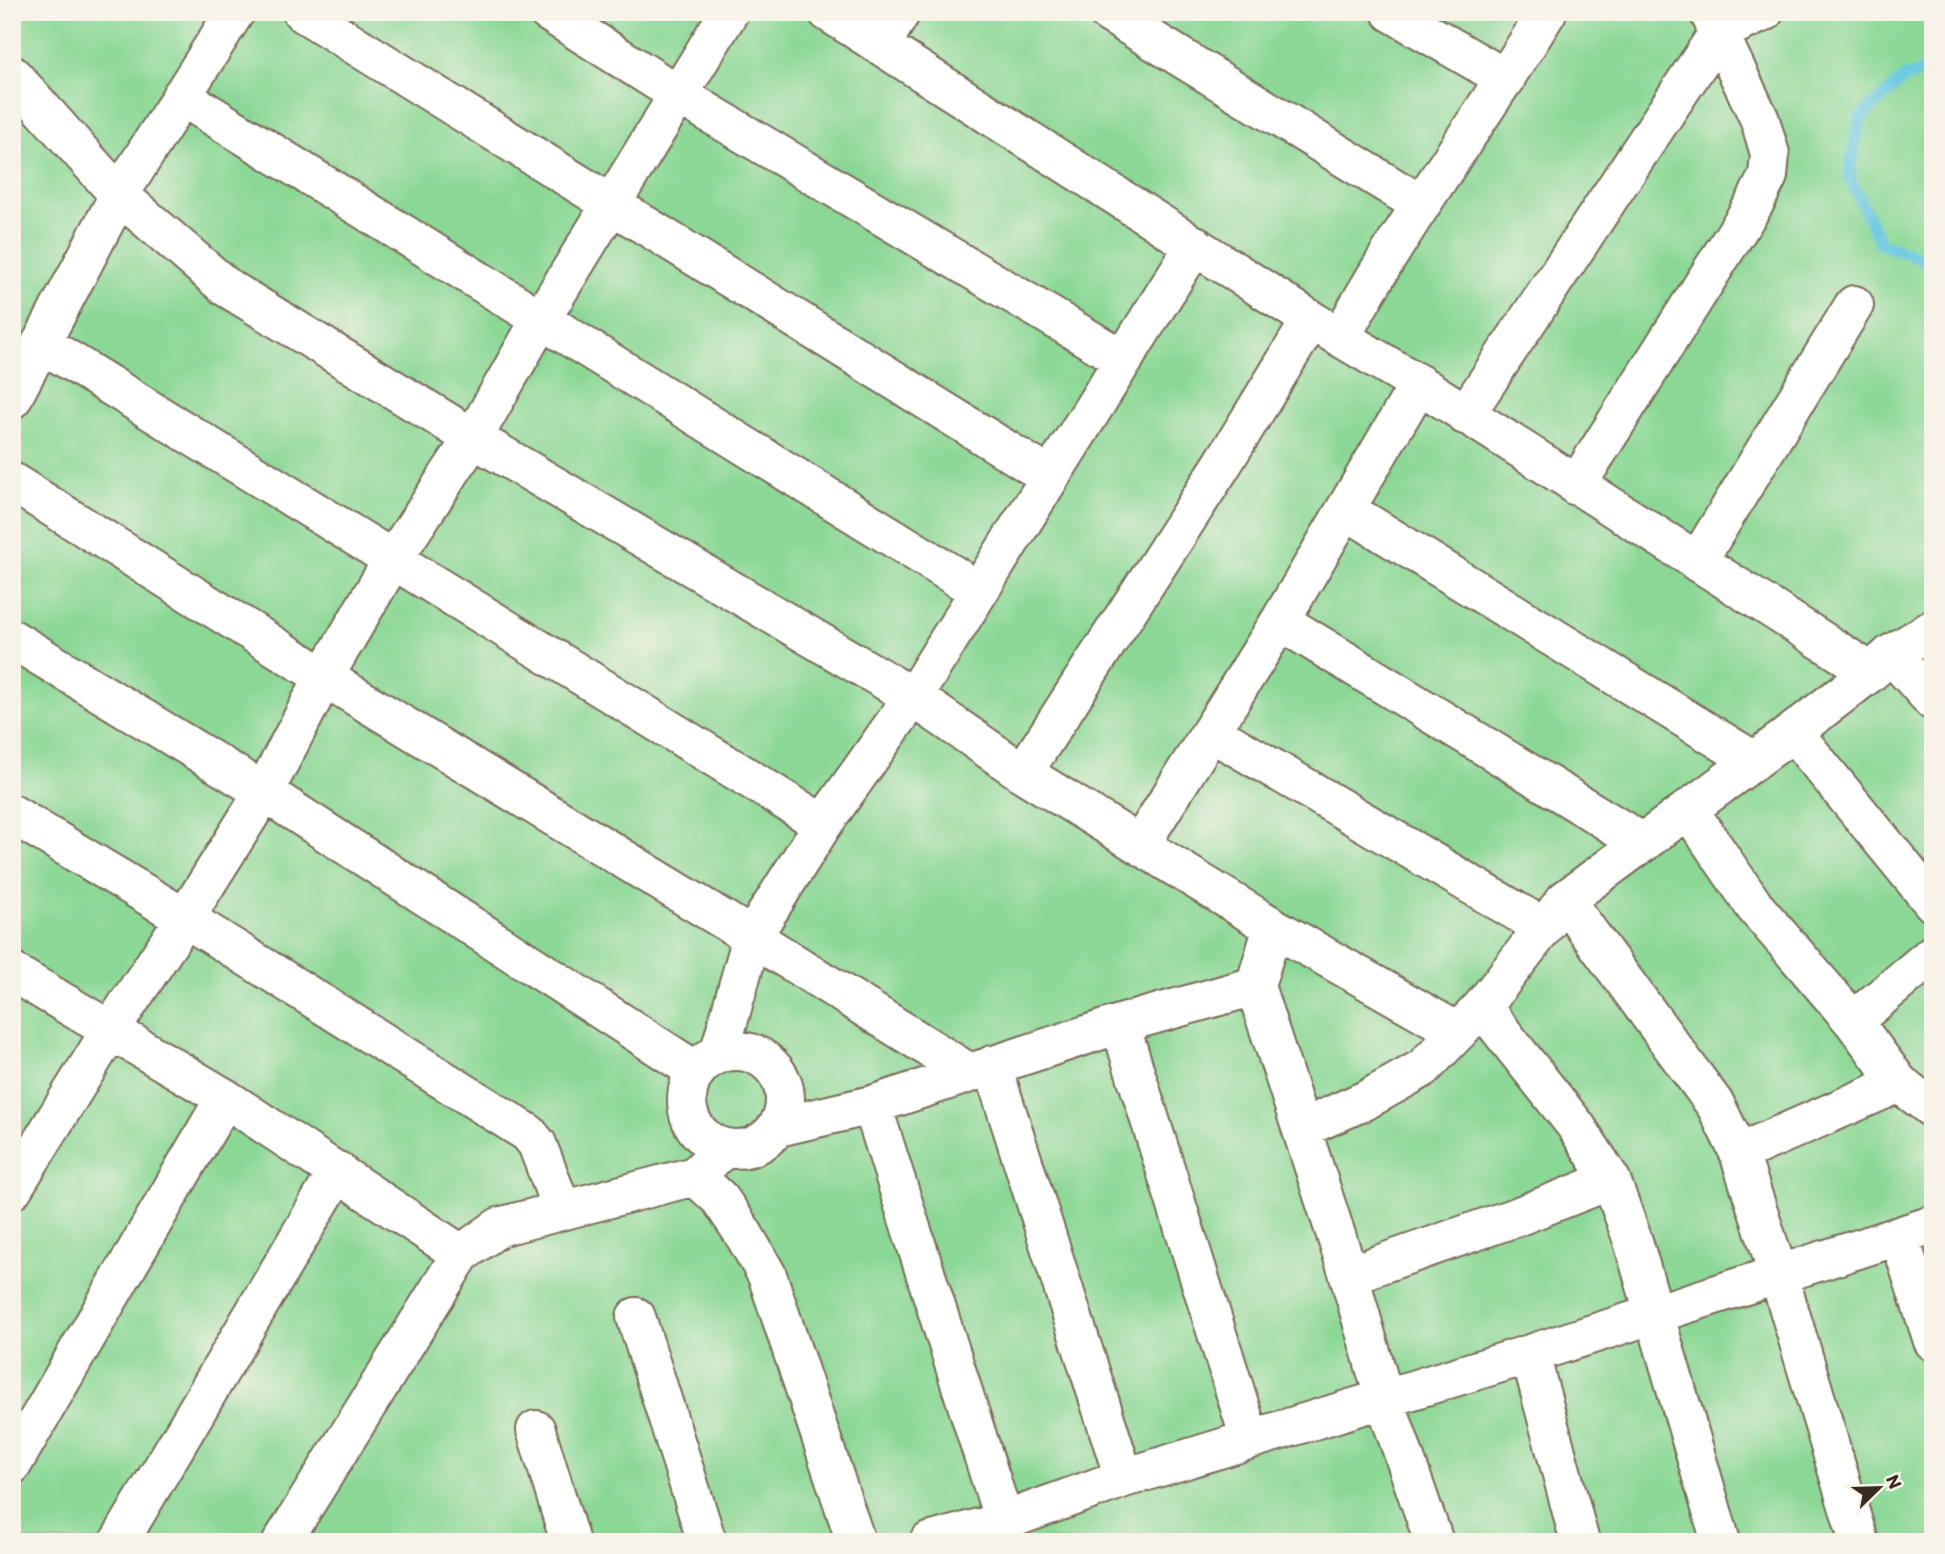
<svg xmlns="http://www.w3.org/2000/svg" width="1945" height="1554" viewBox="0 0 1945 1554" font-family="Itim,sans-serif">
  <rect width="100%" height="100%" fill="#f7f3e8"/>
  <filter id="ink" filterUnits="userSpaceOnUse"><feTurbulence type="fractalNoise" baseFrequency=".0143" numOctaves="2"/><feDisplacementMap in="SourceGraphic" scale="14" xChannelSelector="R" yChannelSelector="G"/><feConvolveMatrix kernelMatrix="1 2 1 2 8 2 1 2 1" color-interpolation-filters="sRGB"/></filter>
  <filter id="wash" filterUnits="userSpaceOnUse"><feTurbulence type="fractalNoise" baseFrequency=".00686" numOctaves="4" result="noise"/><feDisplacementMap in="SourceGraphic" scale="28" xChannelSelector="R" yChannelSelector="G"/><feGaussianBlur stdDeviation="1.57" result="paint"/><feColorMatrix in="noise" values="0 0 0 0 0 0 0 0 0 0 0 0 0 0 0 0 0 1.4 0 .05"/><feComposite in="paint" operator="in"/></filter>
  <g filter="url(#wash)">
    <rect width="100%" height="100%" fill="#eee1c2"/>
    <!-- green -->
    <path fill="#8bd896" stroke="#63815a" stroke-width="2" d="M12 12H1933V1542H12Z"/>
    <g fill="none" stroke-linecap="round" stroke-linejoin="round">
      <!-- stream -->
      <path stroke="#64c7e2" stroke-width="12" d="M1933 69 1905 77 1860 118 1849 176 1880 243 1933 263"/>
    </g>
  </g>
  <g filter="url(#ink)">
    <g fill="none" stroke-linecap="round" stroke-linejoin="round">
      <!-- minor casing -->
      <g stroke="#7a6a57" stroke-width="42">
        <path id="minor" d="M302 12 1050 477
          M548 12 679 95 1124 360
          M828 12 1311 320 1419 384 1871 672
          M1107 12 1420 204
          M1391 12 1506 79
          M881 45 901 12
          M12 75 119 195 226 287 473 438 913 697 1023 773 1273 927 1458 1032
          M181 96 979 591
          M1341 337C1402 224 1480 122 1547 12
          M41 343 823 824
          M12 399 119 195 235 12
          M1465 415 1719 32 1764 12
          M12 482 324 677 752 937 968 1072
          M1576 486 1754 204 1768 176 1770 154 1760 120 1709 12
          M1346 510 1754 761
          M1697 562 1854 305
          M1280 621 1643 843
          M12 639 264 792 696 1071
          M1891 654 1933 701
          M1211 732 1543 927
          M1793 732 1933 903
          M1023 773 1222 465 1311 320
          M1688 809 1755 907 1853 1021 1899 1083 1933 1109
          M12 814 185 918 528 1133 537 1144 562 1210
          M1140 845 1280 621 1419 384
          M1565 900 1716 1106 1739 1153 1778 1273 1859 1542
          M1273 927 1255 986 1349 1275 1384 1398 1434 1542
          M12 972 225 1098 461 1254
          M1482 1007 1576 1126 1611 1180 1633 1241 1721 1542
          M1853 1021 1933 954
          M1120 1024 1250 1439
          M687 1100a49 49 0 1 1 98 0a49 49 0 1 1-98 0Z
          M719 1054 752 937 823 824 913 697 1195 245
          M992 1065 1124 1478
          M872 1105 1004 1521
          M778 1127 872 1105 1120 1024 1255 986
          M1303 1128 1366 1100 1423 1068 1482 1007 1565 900 1793 732 1871 672 1891 654 1933 629
          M1739 1153 1899 1083
          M695 1176 720 1199 743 1233 767 1275 856 1542
          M12 1190 110 1031 185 918 264 792 324 677 393 559 473 438 541 319 729 12
          M1899 1236 1933 1341
          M1349 1275 1519 1216 1611 1180
          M636 1317 707 1542
          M1530 1354 1580 1542
          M536 1430 570 1542
          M12 1465 225 1098
          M119 1542 338 1171
          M282 1542 461 1254 499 1227 695 1176 724 1148
          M929 1542 1004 1521 1124 1478 1530 1354 1933 1225"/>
      </g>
      <!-- minor -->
      <use href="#minor" stroke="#fff" stroke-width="38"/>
    </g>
  </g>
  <!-- margin -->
  <rect width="1945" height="1554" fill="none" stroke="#f7f3e8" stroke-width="42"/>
  <!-- north arrow -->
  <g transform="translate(1879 1488) rotate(67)" stroke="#f7f3e8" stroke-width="5" paint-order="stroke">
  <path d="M0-5L12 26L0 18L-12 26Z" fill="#3b2a1e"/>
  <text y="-10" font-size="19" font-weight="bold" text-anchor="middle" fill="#3b2a1e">N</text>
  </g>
</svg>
